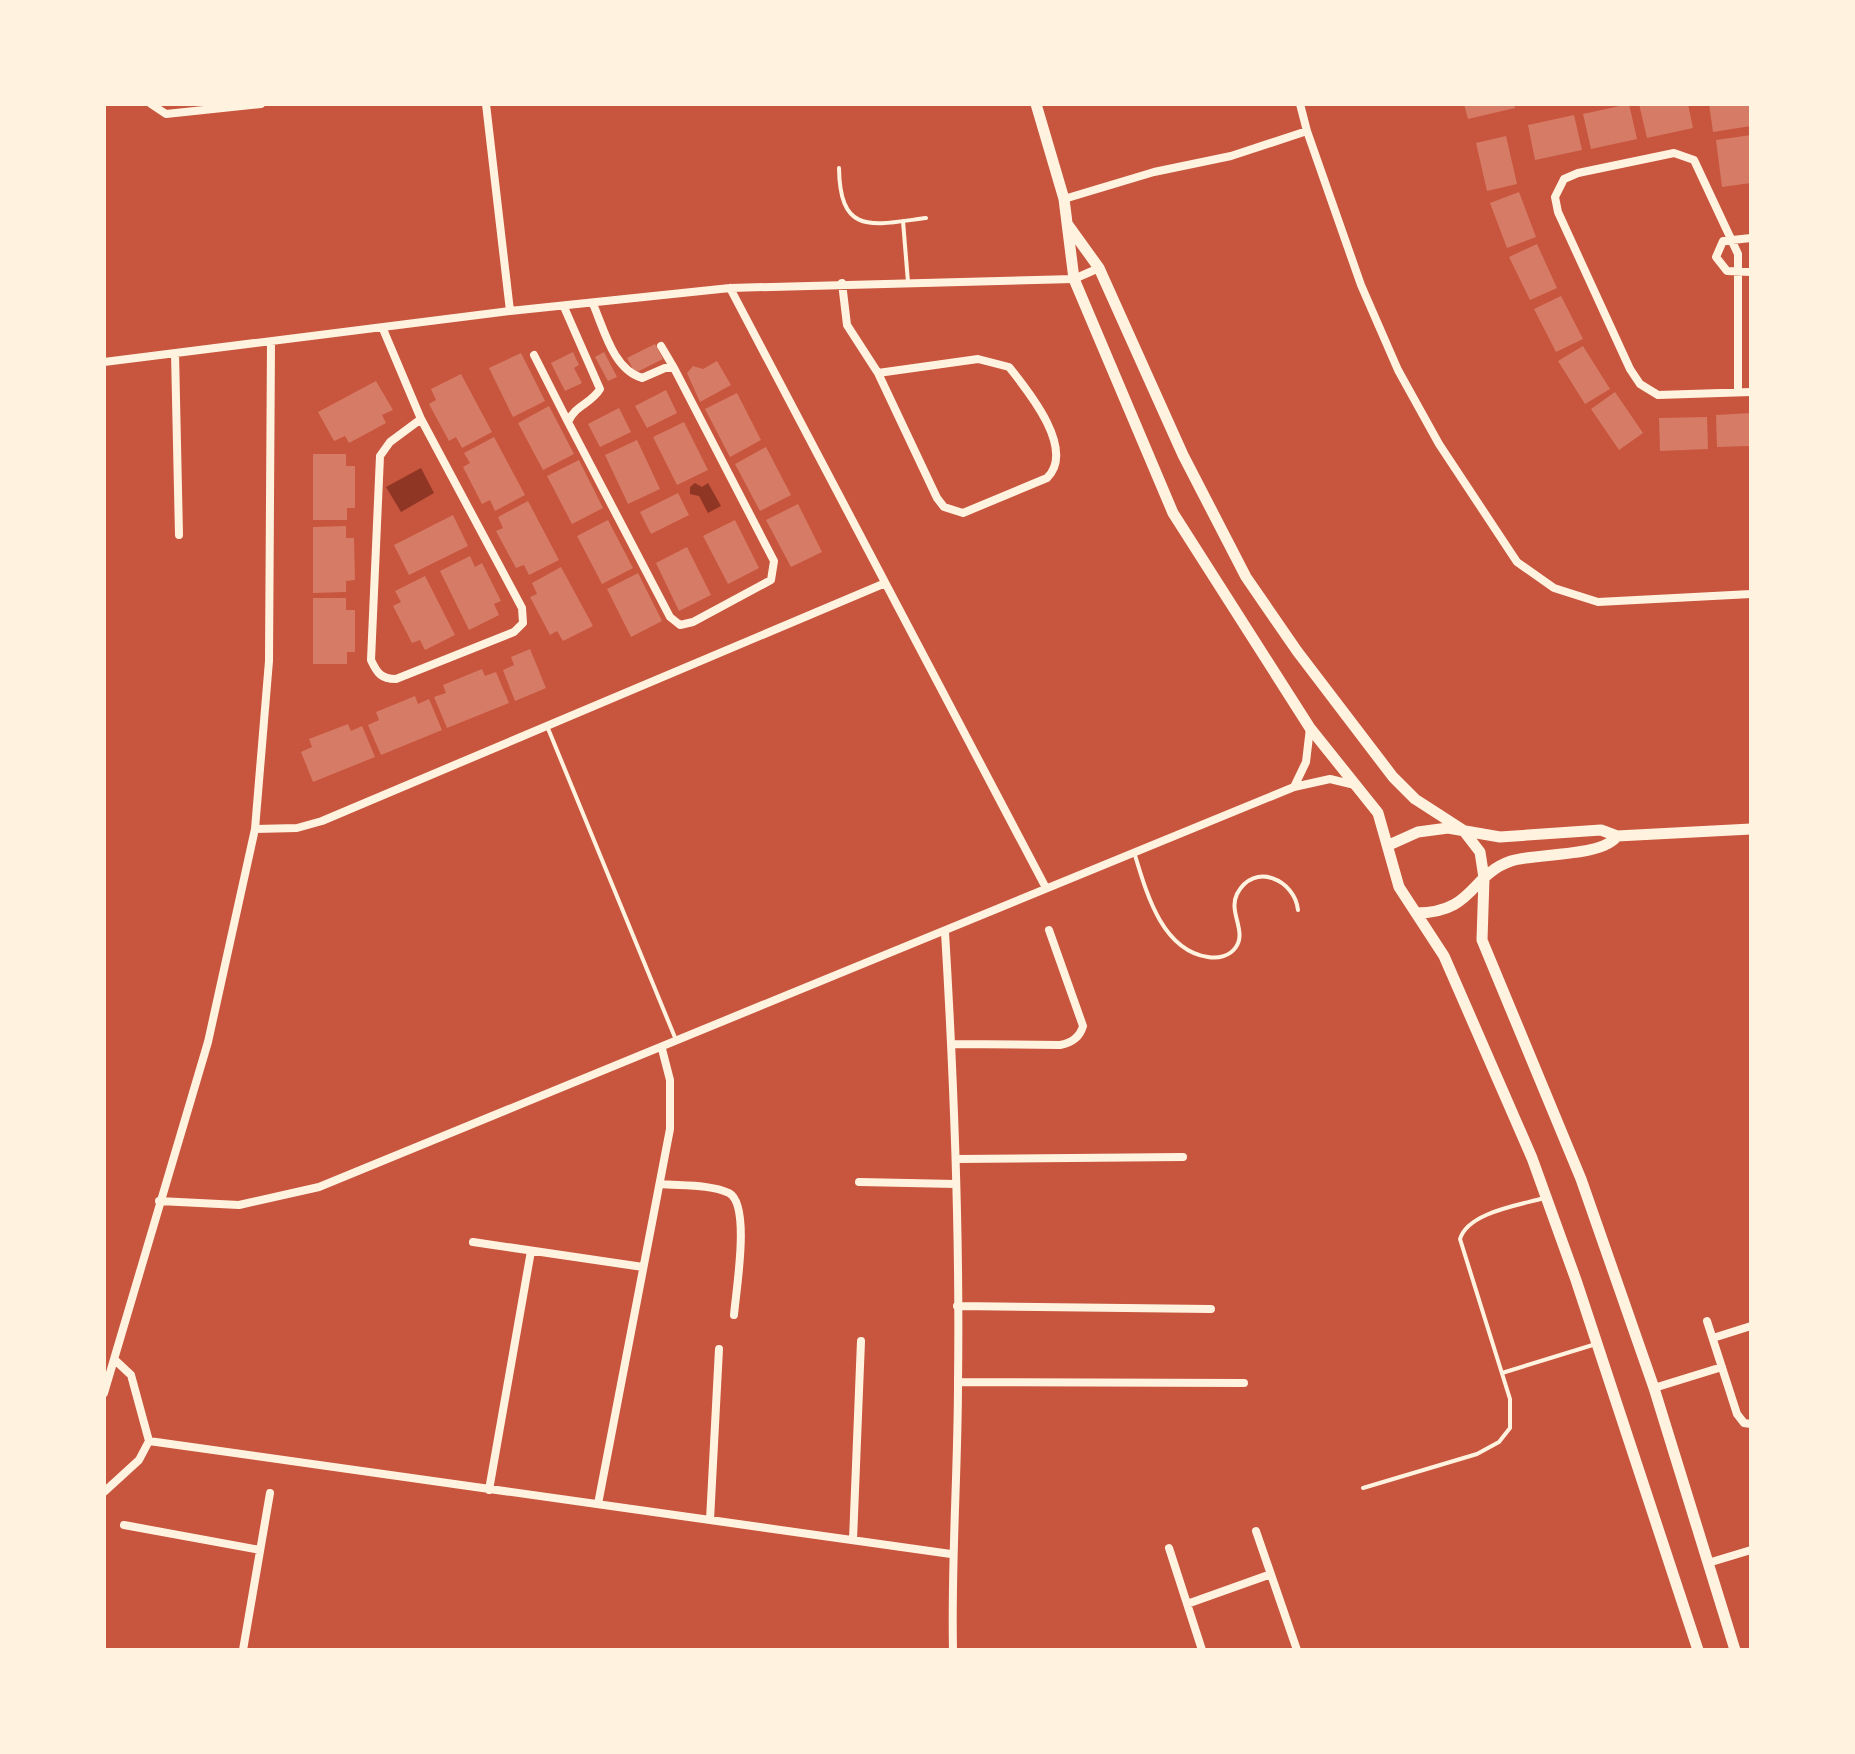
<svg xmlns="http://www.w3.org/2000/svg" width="1855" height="1754" viewBox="0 0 1855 1754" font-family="'Titillium Web',sans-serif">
  <rect width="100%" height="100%" fill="#c8553d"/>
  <!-- water -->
  <path fill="#8f3625" d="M421 468 434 493 401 512 386 487Z
    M695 483 702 487 708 483 721 506 708 513 699 496 690 494V487Z"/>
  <!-- building -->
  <path fill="#d67c66" d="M1464 104H1514L1515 108 1468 119Z
    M1629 104 1637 139 1591 149 1583 114Z
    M1639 104H1688L1693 128 1647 138Z
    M1709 104H1750L1751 126 1713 132Z
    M1574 115 1582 150 1535 160 1528 125Z
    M1751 135V183L1722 187 1716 140Z
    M1506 136 1517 184 1487 191 1476 143Z
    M1519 192 1536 237 1507 248 1490 203Z
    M1537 244 1557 288 1530 300 1509 257Z
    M1561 296 1583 339 1556 352 1534 309Z
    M655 344 663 359 635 373 627 358Z
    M1583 346 1610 389 1585 404 1558 361Z
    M573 352 579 365 574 368 582 383 565 391 551 363Z
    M604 352 617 377 608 381 595 357Z
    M521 353 545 401 513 417 489 368Z
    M717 361 731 385 700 402 687 373 693 366 703 369Z
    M461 374 492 432 462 448 456 437 449 441 429 404 436 400 431 389Z
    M376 381 393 410 382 415 386 423 349 443 345 436 334 441 318 412Z
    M666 390 677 413 647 428 635 406Z
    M1615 392 1643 433 1619 450 1591 409Z
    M737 393 761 440 730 457 705 409Z
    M549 406 574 454 543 470 518 423Z
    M619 408 631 432 600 447 588 424Z
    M1751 413V446L1717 447 1716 415Z
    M1707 417 1708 449 1660 451 1659 418Z
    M684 422 708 470 677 485 653 437Z
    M494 437 525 495 495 511 490 500 482 504 463 467 470 463 464 453Z
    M637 440 660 489 628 504 605 455Z
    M766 447 791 495 760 511 735 464Z
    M313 454H346V466H355V508H347V520H313Z
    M579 460 603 508 572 524 547 476Z
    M678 493 689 515 651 534 640 512Z
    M528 501 559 560 529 575 524 565 516 568 496 531 503 528 498 517Z
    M798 504 822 552 791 567 766 520Z
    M453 515 468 546 409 575 394 545Z
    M608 520 633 568 602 584 577 536Z
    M735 520 759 568 728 584 703 536Z
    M346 526V538H354L355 580 346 581V592L313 593V527Z
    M687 547 711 595 679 611 656 563Z
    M470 556 475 567 482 563 501 601 494 604 499 615 469 630 440 571Z
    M561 567 593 626 563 641 557 631 550 635 530 597 537 594 532 583Z
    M638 573 662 621 631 637 607 589Z
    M425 576 455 635 425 650 420 640 412 643 393 606 401 602 395 591Z
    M313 598H346V610H355V652H347V664H313Z
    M530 649 546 688 515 701 503 670 514 665 511 657Z
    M482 669 485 676 496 672 509 703 447 728 434 697 446 693 443 685Z
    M415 696 418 704 429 699 442 730 381 755 368 725 379 720 376 712Z
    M348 724 351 731 362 726 375 757 313 782 301 752 312 747 309 739Z"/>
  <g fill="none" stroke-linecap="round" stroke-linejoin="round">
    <!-- service -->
    <path stroke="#fff3e0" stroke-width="4" d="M839 168C840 236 872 225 926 218
      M903 221 908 282
      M547 726 676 1040
      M1134 852C1146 891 1161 950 1208 957 1218 959 1230 956 1236 947 1247 931 1228 912 1237 894 1254 861 1295 880 1298 910
      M1502 1373 1596 1344
      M1363 1488 1477 1454 1499 1442 1510 1428V1399L1460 1239C1468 1212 1521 1205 1544 1198"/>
    <!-- minor -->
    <path stroke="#fff3e0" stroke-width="8" d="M151 104 166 114 261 104
      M486 104 510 311
      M1300 104 1307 131
      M1064 199 1154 172 1231 156 1307 131 1361 285 1398 370 1439 444 1517 562 1554 588 1598 602 1751 594
      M1751 238 1723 241 1716 257 1727 271 1751 272
      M842 283 847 325 878 373
      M730 288 1046 888
      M564 307 600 389C591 404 575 405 568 422L670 617 680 625 693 622 771 580 774 561 674 368H665L642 378C613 369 604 329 593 304
      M383 329 421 419 522 608 523 623 514 632 396 679C381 679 377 673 371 660L380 456 390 442 421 419
      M661 346 674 368
      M175 353 179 535
      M534 355 568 422
      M978 359 1009 367C1029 392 1076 450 1047 478L963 513 944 507 937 498 878 373Z
      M104 362 510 311 730 288 1074 279 1099 268
      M1738 392V254L1694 160 1674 153 1578 173 1564 179 1555 197 1558 212 1630 369 1640 384 1658 395 1751 392
      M1294 787 1306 762 1310 728
      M255 829 297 828 322 821 883 584
      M945 932C954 1082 960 1232 958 1382 958 1472 951 1560 953 1650
      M952 1044 1060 1045C1071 1043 1080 1037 1083 1026L1049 930
      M956 1159 1183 1157
      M859 1182 956 1184
      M660 1184C680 1186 710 1184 729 1193 751 1205 736 1290 734 1315
      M159 1201 239 1205 319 1187 1294 787 1330 779 1355 785
      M473 1242 643 1267
      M957 1306 1211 1309
      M1707 1321 1737 1414 1744 1423 1751 1424
      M1713 1338 1751 1326
      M958 1382 1244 1383
      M1654 1388 1722 1367
      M104 1393 208 1042 255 829 269 661 271 342
      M149 1441 951 1554
      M489 1490 531 1251
      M104 1492 139 1460 149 1441 131 1375 115 1360
      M598 1504 670 1129V1080L662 1049
      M710 1520 719 1349
      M124 1525 260 1550
      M1256 1531 1297 1650
      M853 1540 861 1341
      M1169 1548 1202 1650
      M1708 1563 1751 1550
      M1187 1604 1271 1574
      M243 1650 270 1493"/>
    <!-- tertiary -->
    <path stroke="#fff3e0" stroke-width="11" d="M1036 104 1064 199 1074 279 1173 513 1310 728 1378 813 1399 887 1444 956 1532 1158 1576 1280 1698 1650
      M1068 225 1099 268 1183 455 1246 577 1297 651 1393 777 1415 799 1463 830 1480 852 1484 878 1482 940 1581 1179 1654 1388 1735 1650
      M1389 845 1418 832 1448 828 1500 837 1601 830 1617 836 1751 829
      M1416 913C1474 913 1470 875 1511 861 1536 853 1603 857 1617 836"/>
  </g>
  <!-- border -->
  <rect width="1855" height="1754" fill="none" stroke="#fff3e0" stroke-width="212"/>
</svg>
